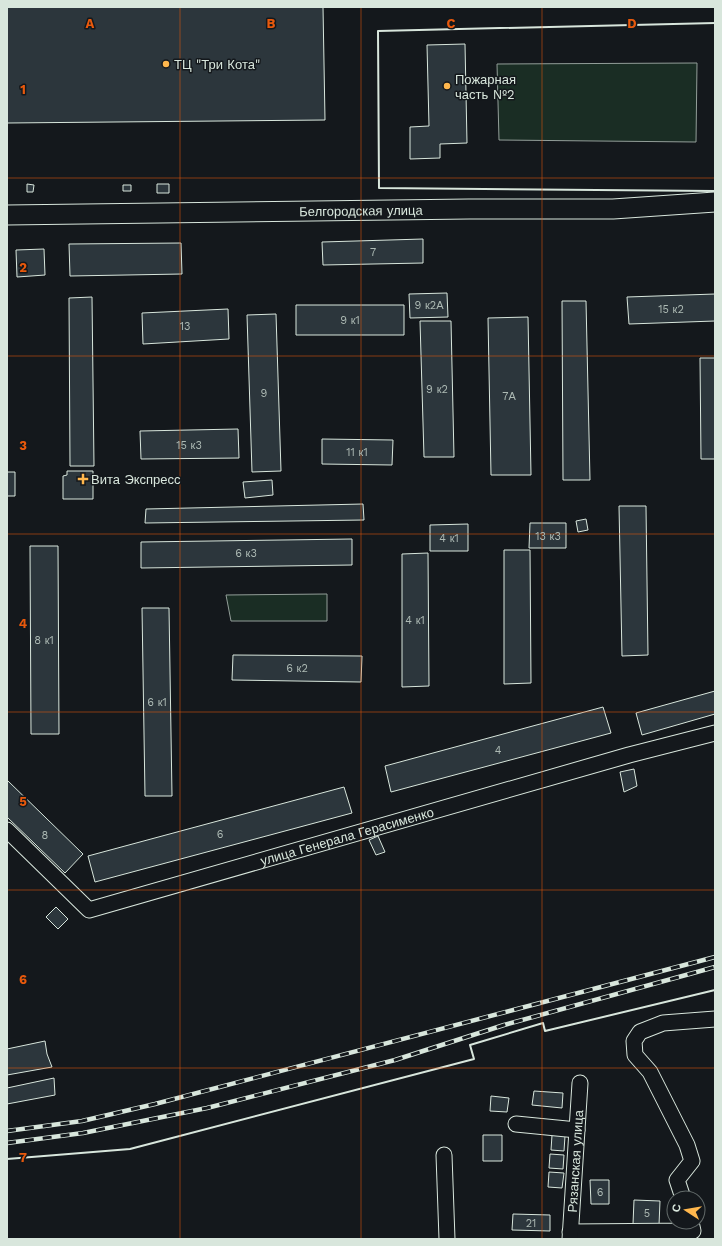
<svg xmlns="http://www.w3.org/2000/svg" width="722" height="1246" viewBox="0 0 722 1246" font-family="'Work Sans',sans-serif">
  <rect width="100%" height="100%" fill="#14181c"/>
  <!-- green -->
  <path fill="#1a2d24" stroke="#939e99" d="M697 63 696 142 499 140 497 64Z
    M327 594V621H231L226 595Z"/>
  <!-- building -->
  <path fill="#2c363c" stroke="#d8e6dc" d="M7 7H323L325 120 7 123Z
    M465 44 467 143 440 144V158L410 159V127L429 126 427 45Z
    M27 184 34 185 33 192H27Z
    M157 184H169V193H157Z
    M123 185H131V191H123Z
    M423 239V263L323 265 322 242Z
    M181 243 182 274 70 276 69 244Z
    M44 249 45 275 17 277 16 250Z
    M447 293 448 317 410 318 409 294Z
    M715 294V321L629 324 627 297Z
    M92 297 94 466H70L69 298Z
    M562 301H586L590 480H563Z
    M296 305H404V335H296Z
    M228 309 229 339 143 344 142 313Z
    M276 314 281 471 252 472 247 315Z
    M528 317 531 475H491L488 318Z
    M420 321H451L454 457H424Z
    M700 358H715V459H701Z
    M238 429 239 458 141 459 140 431Z
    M322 439 393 440 392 465 322 464Z
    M67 471H93V499H63V476L67 475Z
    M7 472H15V496H7Z
    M272 480 273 495 245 498 243 482Z
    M363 504 364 520 145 523 146 509Z
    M619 506H646L648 655 622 656Z
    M586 519 588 530 578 532 576 521Z
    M530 523H566V548H529Z
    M468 524V551H430V525Z
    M352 539V565L141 568V542Z
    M30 546H58L59 734H31Z
    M504 550H530L531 683 504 684Z
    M428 553 429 686 402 687V554Z
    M142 608H169L172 796H145Z
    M233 655 362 656 361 682 232 680Z
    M715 691V714L642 735 636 713Z
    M603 707 611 733 391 792 385 766Z
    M634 769 637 786 624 792 620 772Z
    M7 780 83 854 65 873 7 817Z
    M344 787 352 813 95 882 88 856Z
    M378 836 385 852 376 855 369 840Z
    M56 907 68 919 58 929 46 917Z
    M45 1041 47 1054 52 1067 7 1075V1049Z
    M54 1078 55 1095 7 1104V1088Z
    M534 1091 563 1093 562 1108 532 1105Z
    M491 1096 509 1098 507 1112 490 1111Z
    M483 1135H502V1161H483Z
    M552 1135 565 1136 564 1151 551 1150Z
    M550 1154 564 1155 563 1169 549 1168Z
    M549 1172 564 1173 562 1188 548 1187Z
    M590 1180H609V1204H591Z
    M634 1200 660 1201 659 1225 633 1224Z
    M513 1214 550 1215V1231L512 1230Z"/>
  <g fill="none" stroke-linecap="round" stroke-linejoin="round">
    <!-- minor casing -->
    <g stroke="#d8e6dc" stroke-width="17">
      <g id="minor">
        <path id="s1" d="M7 830 89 910 629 755 715 733"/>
        <path d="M516 1124 577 1130"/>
        <path d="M444 1155 447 1239"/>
        <path d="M683 1198 677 1180 692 1161 687 1145 650 1072 635 1055 634 1041 640 1032 663 1023 715 1019"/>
        <path d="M570 1232 693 1231 691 1222"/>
        <path id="s2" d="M570 1239 580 1083"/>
      </g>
    </g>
    <!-- major casing -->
    <g stroke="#d8e6dc" stroke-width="21">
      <g id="major">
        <path id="s3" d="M7 215 469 209H613L715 202"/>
      </g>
    </g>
    <!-- minor -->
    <use href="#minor" stroke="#14181c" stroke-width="15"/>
    <!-- major -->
    <use href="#major" stroke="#14181c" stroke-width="19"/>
    <!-- rail casing -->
    <g stroke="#d8e6dc" stroke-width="4.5">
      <path id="rail" d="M7 1131 82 1121 155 1104 715 957
        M7 1143 83 1133 207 1108 395 1060 504 1025 715 967"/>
    </g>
    <!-- rail -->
    <use href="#rail" stroke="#14181c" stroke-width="3" stroke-dasharray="9" stroke-linecap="butt"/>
    <!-- wall -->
    <path stroke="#d8e6dc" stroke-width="2" d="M715 23 378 31 379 188 715 191
      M7 1159 130 1149 474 1059 470 1045 543 1023 545 1031 715 990"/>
  </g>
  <!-- grid -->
  <path fill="none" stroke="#e8590c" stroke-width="1" stroke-opacity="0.55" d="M180 7V1239M361 7V1239M542 7V1239M7 178H715M7 356H715M7 534H715M7 712H715M7 890H715M7 1068H715"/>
  <!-- markers -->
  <g fill="#ffb74d" stroke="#14181c" stroke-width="1.5">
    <circle cx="166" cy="64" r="4"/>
    <circle cx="447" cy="86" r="4"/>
    <path d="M81 473h4v4h4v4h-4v4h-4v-4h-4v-4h4z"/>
  </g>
  <g text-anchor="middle" stroke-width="3" stroke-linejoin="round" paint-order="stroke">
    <!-- number labels -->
    <g font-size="11" fill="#adbab4">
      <text x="373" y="256">7</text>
      <text x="429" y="309">9 к2А</text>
      <text x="671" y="313">15 к2</text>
      <text x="350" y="324">9 к1</text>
      <text x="185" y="330">13</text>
      <text x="437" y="393">9 к2</text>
      <text x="264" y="397">9</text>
      <text x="509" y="400">7А</text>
      <text x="189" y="449">15 к3</text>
      <text x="357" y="456">11 к1</text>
      <text x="548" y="540">13 к3</text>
      <text x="449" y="542">4 к1</text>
      <text x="246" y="557">6 к3</text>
      <text x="415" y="624">4 к1</text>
      <text x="44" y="644">8 к1</text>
      <text x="297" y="672">6 к2</text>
      <text x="157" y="706">6 к1</text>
      <text x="498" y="754">4</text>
      <text x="220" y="838">6</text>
      <text x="45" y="839">8</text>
      <text x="600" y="1196">6</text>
      <text x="647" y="1217">5</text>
      <text x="531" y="1227">21</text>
    </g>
    <!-- poi labels -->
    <g font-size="13" fill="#d8e6dc" stroke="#14181c" text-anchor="start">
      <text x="174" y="69">ТЦ "Три Кота"</text>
      <text x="455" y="84">Пожарная<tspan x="455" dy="15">часть №2</tspan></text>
      <text x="91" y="484">Вита Экспресс</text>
    </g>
    <!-- street labels -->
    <g font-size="13" fill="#d8e6dc" stroke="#14181c">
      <text dy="5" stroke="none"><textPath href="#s3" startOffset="354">Белгородская улица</textPath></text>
      <text dy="5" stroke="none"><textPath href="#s1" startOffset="383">улица Генерала Герасименко</textPath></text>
      <text dy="5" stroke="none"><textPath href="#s2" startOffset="78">Рязанская улица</textPath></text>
    </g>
  </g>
  <g font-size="13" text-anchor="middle" font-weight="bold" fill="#e8590c" stroke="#14181c" stroke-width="3" stroke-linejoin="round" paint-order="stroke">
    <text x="90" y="28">A</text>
    <text x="271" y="28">B</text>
    <text x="451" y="28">C</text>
    <text x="632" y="28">D</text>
    <text x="23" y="94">1</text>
    <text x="23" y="272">2</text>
    <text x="23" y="450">3</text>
    <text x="23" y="628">4</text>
    <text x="23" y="806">5</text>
    <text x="23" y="984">6</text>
    <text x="23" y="1162">7</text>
  </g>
  <!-- border -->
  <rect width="722" height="1246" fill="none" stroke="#d8e6dc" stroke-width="16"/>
  <!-- north arrow -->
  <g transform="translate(686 1210) rotate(282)"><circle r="19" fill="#14181c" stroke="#626a69"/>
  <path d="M0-3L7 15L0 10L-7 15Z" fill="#ffb74d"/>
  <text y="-6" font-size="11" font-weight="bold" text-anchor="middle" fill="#d8e6dc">С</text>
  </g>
</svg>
